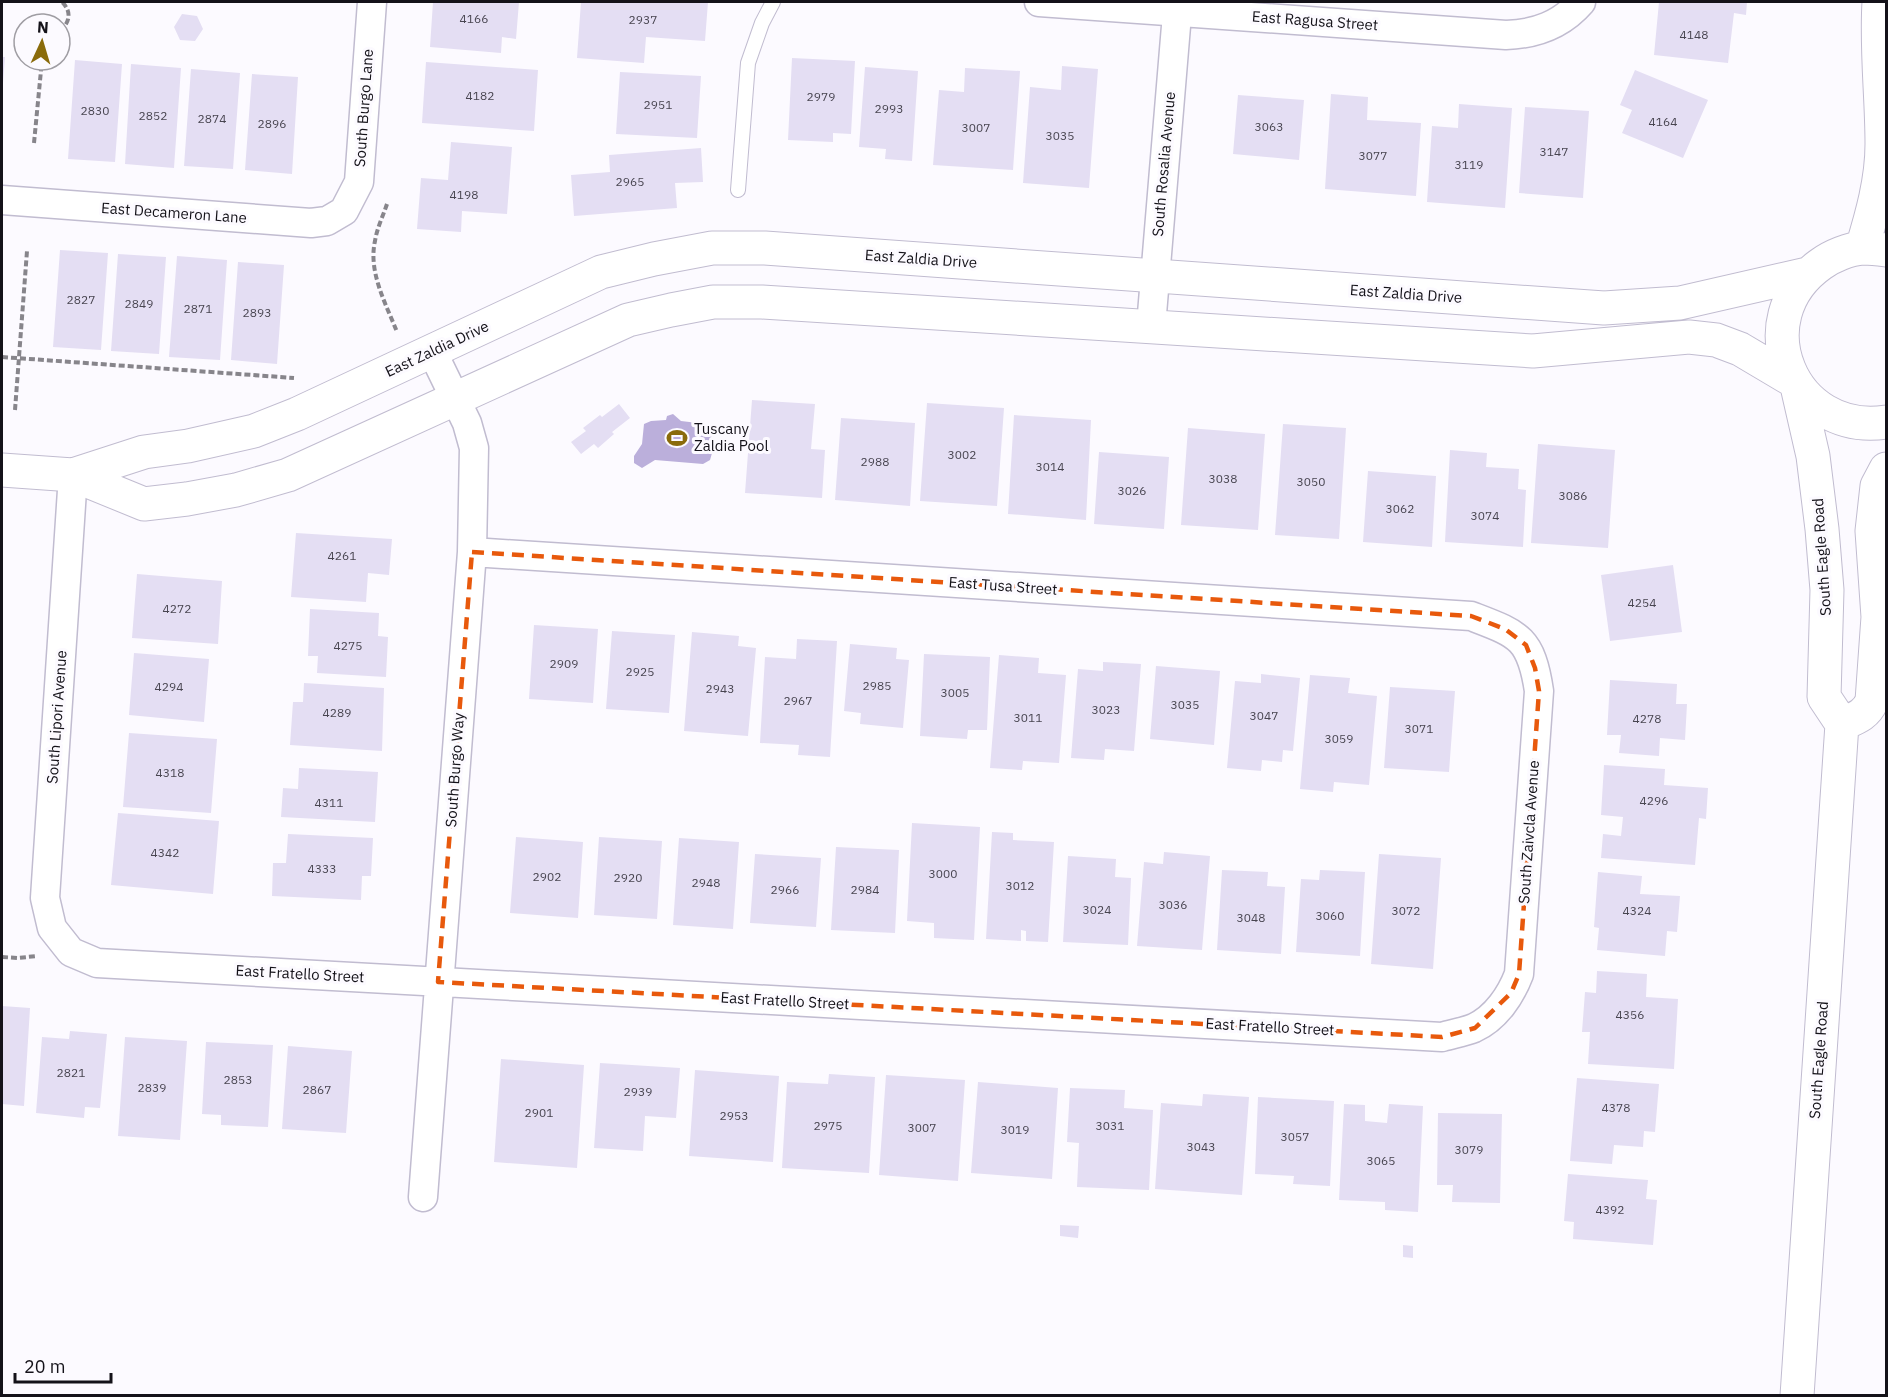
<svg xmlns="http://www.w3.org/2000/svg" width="1888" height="1397" viewBox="0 0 1888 1397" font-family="'IBM Plex Sans',sans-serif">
  <rect width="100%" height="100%" fill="#fcfaff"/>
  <!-- water -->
  <path fill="#bbafdb" d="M673 414 681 421 706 424 711 427 712 453 710 460 703 464 655 460 642 468 634 463V456L642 444 644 424 651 421 666 420 667 416Z"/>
  <!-- building -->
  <path fill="#e4def3" d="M433 2H519L516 39 502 37 501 53 430 47Z
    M581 2H708L705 41 646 37 644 63 577 58Z
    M1659 2H1747L1746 15 1734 13 1728 63 1654 55Z
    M182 14 197 16 203 29 195 41 180 40 174 27Z
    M2 57H5L3 83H2Z
    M792 58 855 61 851 134 833 133V142L788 140Z
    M75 60 122 64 115 162 68 159Z
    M426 62 538 70 534 131 422 123Z
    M131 64 181 68 174 168 125 164Z
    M1062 66 1098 69 1089 188 1023 183 1030 87 1061 90Z
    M865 67 918 71 912 161 885 159 886 149 859 147Z
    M965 68 1020 71 1013 170 933 165 939 90 964 92Z
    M191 69 240 73 233 169 184 166Z
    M1635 70 1708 100 1683 158 1622 133 1632 110 1620 105Z
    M620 72 701 76 697 138 616 134Z
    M252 74 298 77 292 174 245 170Z
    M1331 94 1368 97 1367 120 1421 123 1416 196 1325 189Z
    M1238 95 1304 100 1299 160 1233 154Z
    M1459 104 1512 108 1505 208 1427 202 1432 126 1458 128Z
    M1525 107 1589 111 1583 198 1519 193Z
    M451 142 512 147 507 214 462 211 461 232 417 229 421 178 448 180Z
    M701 148 703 182 675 183 677 208 574 216 571 175 610 172 609 155Z
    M60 250 108 253 101 350 53 347Z
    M118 254 166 257 159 354 111 351Z
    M177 256 227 260 220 360 169 357Z
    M238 262 284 265 277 364 231 360Z
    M752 400 815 404 811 449 825 450 822 498 745 493Z
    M927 403 1004 408 997 506 920 501Z
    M619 404 630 418 612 432 614 434 598 448 594 444 581 454 571 442 586 431 583 428 600 415 602 417Z
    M1014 415 1091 420 1086 520 1008 514Z
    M841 418 915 423 910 506 835 500Z
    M1283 424 1346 428 1339 539 1275 535Z
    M1188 428 1265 434 1258 530 1181 525Z
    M1538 444 1615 450 1608 548 1531 543Z
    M1450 450 1487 453 1486 467 1519 469 1518 489 1526 490 1523 547 1445 542Z
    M1099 452 1169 457 1164 529 1094 524Z
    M1368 471 1436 476 1432 547 1363 542Z
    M296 533 392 539 389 575 368 573 366 602 291 597Z
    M1673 565 1682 632 1610 641 1601 575Z
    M137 574 222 581 218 644 132 638Z
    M310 609 379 613 378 636 388 637 386 677 317 673 318 656H308Z
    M534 625 598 629 593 703 529 699Z
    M612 631 675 635 669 713 606 709Z
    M692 632 739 636 738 646 756 648 748 736 684 731Z
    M797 639 837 641 830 757 798 755 799 745 760 743 765 657 796 659Z
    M850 644 897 648 896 659 909 660 903 728 860 724 861 713 844 711Z
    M134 653 209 659 204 722 129 715Z
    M924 654 990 657 987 730H968L967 739 920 736Z
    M999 655 1039 658 1038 673 1066 675 1059 763 1023 761 1022 770 990 768Z
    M1103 662 1141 664 1134 751 1105 749 1104 760 1071 758 1078 669 1103 671Z
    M1156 666 1220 671 1214 745 1150 739Z
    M1261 674 1300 678 1293 751 1283 750 1282 762 1262 760 1261 771 1227 768 1235 681 1261 683Z
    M1310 675 1350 678 1348 693 1377 696 1369 785 1334 782 1333 792 1300 789Z
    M1610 680 1677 684 1676 704H1687L1685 740 1660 738 1659 756 1619 753 1621 735H1607Z
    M304 683 384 688 382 751 290 745 293 702H303Z
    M1390 687 1455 691 1449 772 1384 768Z
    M129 733 217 739 211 813 123 807Z
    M1604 765 1665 769 1664 785 1708 788 1706 819 1699 818 1695 865 1601 858 1603 834 1621 836 1623 817 1601 815Z
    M299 768 378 772 375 822 281 817 283 788 298 789Z
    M118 813 219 821 213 894 111 885Z
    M912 823 980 827 974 940 934 938V923L907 921Z
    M992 832 1013 833V840L1054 842 1048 942 1026 941V931L1021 930V941L986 939Z
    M288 834 373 838 371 876H362L361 900 272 896 273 863H286Z
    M516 837 583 842 578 918 510 913Z
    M599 837 662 841 657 919 594 915Z
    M679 838 739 842 733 929 673 925Z
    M836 847 899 850 895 933 831 930Z
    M1164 852 1210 856 1202 950 1137 946 1144 862 1163 864Z
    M755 854 821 858 816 927 750 923Z
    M1379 854 1441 858 1433 969 1371 964Z
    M1068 856 1116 859 1115 877 1131 878 1128 945 1063 942Z
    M1222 870 1268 872 1267 886 1285 887 1281 954 1217 950Z
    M1320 870 1365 872 1360 956 1296 952 1301 879 1319 880Z
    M1598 872 1642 876 1640 894 1680 896 1677 932 1667 931 1665 956 1597 950 1599 928 1594 927Z
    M1597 971 1647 974 1646 997 1678 999 1674 1069 1588 1064 1590 1032H1582L1585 992 1596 993Z
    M2 1006 30 1008 24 1106 2 1104Z
    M70 1031 107 1034 100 1108 85 1107 84 1118 36 1113 42 1037 69 1039Z
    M125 1037 187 1041 180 1140 118 1136Z
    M206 1042 273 1045 268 1127 221 1125V1115L202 1114Z
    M288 1046 352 1051 346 1133 282 1129Z
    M501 1059 584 1065 577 1168 494 1162Z
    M600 1063 680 1068 676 1118 645 1116 643 1151 594 1148Z
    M695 1070 779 1076 773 1162 689 1156Z
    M829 1074 875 1077 869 1173 782 1168 787 1082 828 1084Z
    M886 1075 965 1080 958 1181 879 1175Z
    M1577 1078 1659 1084 1655 1132 1644 1131 1643 1147 1614 1145 1612 1164 1570 1161Z
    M978 1082 1058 1088 1052 1179 971 1173Z
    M1070 1088 1125 1090 1124 1108 1153 1110 1149 1190 1077 1187 1079 1143 1067 1142Z
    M1203 1094 1249 1097 1242 1195 1155 1189 1161 1103 1202 1106Z
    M1258 1097 1334 1101 1330 1186 1293 1184 1294 1176 1255 1174Z
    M1344 1104 1365 1105V1121L1387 1123 1389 1104 1423 1106 1418 1212 1385 1210V1202L1339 1200Z
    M1438 1113 1502 1114 1500 1203 1452 1202 1453 1185H1437Z
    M1568 1174 1648 1180 1646 1199 1657 1200 1653 1245 1573 1239 1574 1222 1564 1221Z
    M1060 1225 1079 1226 1078 1238 1060 1236Z
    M1403 1245 1413 1246V1258L1403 1257Z"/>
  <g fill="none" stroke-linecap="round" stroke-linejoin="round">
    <!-- lane casing -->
    <g stroke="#c1bcd0" stroke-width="16">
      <path id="lane" d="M738 190 748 63 762 23 773 2"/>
    </g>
    <!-- street casing -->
    <g stroke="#c1bcd0" stroke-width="31">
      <path id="street" d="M1039 2 1506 35C1536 34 1561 25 1581 2
        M2 200 311 223 327 221 344 211 359 182 372 2
        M1151 326 1178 2
        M73 475 45 898 52 928 71 952 97 963 1442 1037C1452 1034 1464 1032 1474 1028 1496 1018 1511 995 1519 974L1539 691C1531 637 1518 634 1471 616L472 552
        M423 1197 472 552 474 448 467 423 432 351"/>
    </g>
    <!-- secondary casing -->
    <g stroke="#c1bcd0" stroke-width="35">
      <path id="secondary" d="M1862 248C1872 215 1882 180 1882 144 1882 97 1876 49 1879 2
        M1886 250C1879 249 1871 248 1863 248 1849 249 1832 256 1821 264 1743 319 1792 436 1886 422
        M2 470 73 475 144 504 187 499 236 490 288 475 628 320 671 310 713 302H762L1533 351 1689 337 1716 340 1740 349 1794 381
        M73 475 144 452 188 446 254 431 297 414 601 272 654 259 712 248H765L1604 308 1680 303 1807 274
        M1842 724C1856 718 1866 715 1872 701L1878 617 1872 531 1877 486 1886 469
        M1797 1396 1842 724 1824 697 1827 590 1822 529 1813 456 1797 386"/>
    </g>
    <!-- path -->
    <path stroke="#87858b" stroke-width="4" stroke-dasharray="6 3" stroke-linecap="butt" d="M60 31C70 22 72 12 62 2
      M34 143 42 60
      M387 204C383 216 377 228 375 241 368 272 386 304 397 332
      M2 357 294 378
      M15 410 27 251
      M2 957 18 958 37 956"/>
    <!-- lane -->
    <use href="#lane" stroke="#fff" stroke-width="14"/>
    <!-- street -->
    <use href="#street" stroke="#fff" stroke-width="28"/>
    <!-- secondary -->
    <use href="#secondary" stroke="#fff" stroke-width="33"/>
  </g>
  <!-- marked area -->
  <path fill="none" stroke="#e8590c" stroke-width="4.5" stroke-dasharray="12 8" stroke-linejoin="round" d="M472 552 1471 616 1505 629 1526 645 1535 668 1539 691 1519 974 1511 993 1475 1028 1442 1037 438 982Z"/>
  <!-- icons -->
  <defs>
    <g id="stadium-bare" transform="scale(1.62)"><path d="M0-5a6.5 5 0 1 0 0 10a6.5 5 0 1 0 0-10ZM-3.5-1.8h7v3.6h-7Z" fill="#8a6b0b" stroke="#fcfaff" stroke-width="2.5" paint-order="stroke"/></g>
  </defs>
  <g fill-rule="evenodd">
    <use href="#stadium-bare" x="677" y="438"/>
  </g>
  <g text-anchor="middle" stroke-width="6" stroke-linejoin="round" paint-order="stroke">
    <!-- number labels -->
    <g font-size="12" fill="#484550">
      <text x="474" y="23">4166</text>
      <text x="643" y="24">2937</text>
      <text x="1694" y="39">4148</text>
      <text x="480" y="100">4182</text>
      <text x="821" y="101">2979</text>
      <text x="658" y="109">2951</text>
      <text x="889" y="113">2993</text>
      <text x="95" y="115">2830</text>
      <text x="153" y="120">2852</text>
      <text x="212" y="123">2874</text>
      <text x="1663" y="126">4164</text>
      <text x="272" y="128">2896</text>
      <text x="1269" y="131">3063</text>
      <text x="976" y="132">3007</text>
      <text x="1060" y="140">3035</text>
      <text x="1554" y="156">3147</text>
      <text x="1373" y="160">3077</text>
      <text x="1469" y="169">3119</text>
      <text x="630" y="186">2965</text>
      <text x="464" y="199">4198</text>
      <text x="81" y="304">2827</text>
      <text x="139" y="308">2849</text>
      <text x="198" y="313">2871</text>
      <text x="257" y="317">2893</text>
      <text x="962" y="459">3002</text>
      <text x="875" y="466">2988</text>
      <text x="1050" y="471">3014</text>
      <text x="1223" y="483">3038</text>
      <text x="1311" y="486">3050</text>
      <text x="1132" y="495">3026</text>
      <text x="1573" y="500">3086</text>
      <text x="1400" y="513">3062</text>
      <text x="1485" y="520">3074</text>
      <text x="342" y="560">4261</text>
      <text x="1642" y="607">4254</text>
      <text x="177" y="613">4272</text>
      <text x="348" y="650">4275</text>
      <text x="564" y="668">2909</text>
      <text x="640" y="676">2925</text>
      <text x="877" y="690">2985</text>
      <text x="169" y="691">4294</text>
      <text x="720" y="693">2943</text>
      <text x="955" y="697">3005</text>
      <text x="798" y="705">2967</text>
      <text x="1185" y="709">3035</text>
      <text x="1106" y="714">3023</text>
      <text x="337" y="717">4289</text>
      <text x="1264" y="720">3047</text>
      <text x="1028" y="722">3011</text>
      <text x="1647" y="723">4278</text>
      <text x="1419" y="733">3071</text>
      <text x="1339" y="743">3059</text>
      <text x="170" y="777">4318</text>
      <text x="1654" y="805">4296</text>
      <text x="329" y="807">4311</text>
      <text x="165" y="857">4342</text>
      <text x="322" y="873">4333</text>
      <text x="943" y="878">3000</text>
      <text x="547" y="881">2902</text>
      <text x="628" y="882">2920</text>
      <text x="706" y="887">2948</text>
      <text x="1020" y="890">3012</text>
      <text x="785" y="894">2966</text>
      <text x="865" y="894">2984</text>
      <text x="1173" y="909">3036</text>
      <text x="1097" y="914">3024</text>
      <text x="1406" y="915">3072</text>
      <text x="1637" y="915">4324</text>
      <text x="1330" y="920">3060</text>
      <text x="1251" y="922">3048</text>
      <text x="1630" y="1019">4356</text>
      <text x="71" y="1077">2821</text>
      <text x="238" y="1084">2853</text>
      <text x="152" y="1092">2839</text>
      <text x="317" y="1094">2867</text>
      <text x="638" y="1096">2939</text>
      <text x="1616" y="1112">4378</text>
      <text x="539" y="1117">2901</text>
      <text x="734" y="1120">2953</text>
      <text x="828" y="1130">2975</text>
      <text x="1110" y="1130">3031</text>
      <text x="922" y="1132">3007</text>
      <text x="1015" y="1134">3019</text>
      <text x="1295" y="1141">3057</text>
      <text x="1201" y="1151">3043</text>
      <text x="1469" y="1154">3079</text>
      <text x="1381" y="1165">3065</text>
      <text x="1610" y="1214">4392</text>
    </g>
    <!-- street labels -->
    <g font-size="15" fill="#141219" stroke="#fcfaff">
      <text transform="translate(1315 21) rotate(4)" y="5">East Ragusa Street</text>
      <text transform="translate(364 108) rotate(-86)" y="5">South Burgo Lane</text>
      <text transform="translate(1164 164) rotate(-85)" y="5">South Rosalia Avenue</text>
      <text transform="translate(174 213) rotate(4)" y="5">East Decameron Lane</text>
      <text transform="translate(921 259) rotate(4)" y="5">East Zaldia Drive</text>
      <text transform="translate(1406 294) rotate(4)" y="5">East Zaldia Drive</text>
      <text transform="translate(437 349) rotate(-25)" y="5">East Zaldia Drive</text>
      <text transform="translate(1822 557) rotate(-94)" y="5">South Eagle Road</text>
      <text transform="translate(1003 586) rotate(4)" y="5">East Tusa Street</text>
      <text transform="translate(57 717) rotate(-86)" y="5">South Lipori Avenue</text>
      <text transform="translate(455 770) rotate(-86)" y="5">South Burgo Way</text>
      <text transform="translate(1529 832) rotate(-86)" y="5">South Zaivcla Avenue</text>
      <text transform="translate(300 974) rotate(3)" y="5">East Fratello Street</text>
      <text transform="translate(785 1001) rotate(3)" y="5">East Fratello Street</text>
      <text transform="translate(1270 1027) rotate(3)" y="5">East Fratello Street</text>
      <text transform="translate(1819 1060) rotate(-86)" y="5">South Eagle Road</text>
    </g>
    <!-- poi labels -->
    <g font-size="15" fill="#141219" stroke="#fcfaff" text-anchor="start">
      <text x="694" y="434">Tuscany<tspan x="694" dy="17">Zaldia Pool</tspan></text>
    </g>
  </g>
  <!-- border -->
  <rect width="1888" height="1397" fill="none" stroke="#141219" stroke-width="6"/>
  <!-- north arrow -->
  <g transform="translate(42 42) rotate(4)"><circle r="28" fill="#fcfaff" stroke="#9f9da3" stroke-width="1.5"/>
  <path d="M0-4.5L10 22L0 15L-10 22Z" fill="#8a6b0b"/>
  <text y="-9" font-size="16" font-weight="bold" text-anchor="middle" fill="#141219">N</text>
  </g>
  <!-- scale -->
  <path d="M15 1373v9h96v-9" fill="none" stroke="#141219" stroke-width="3"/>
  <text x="24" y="1373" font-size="18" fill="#141219" stroke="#fcfaff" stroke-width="4.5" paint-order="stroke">20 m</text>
</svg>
